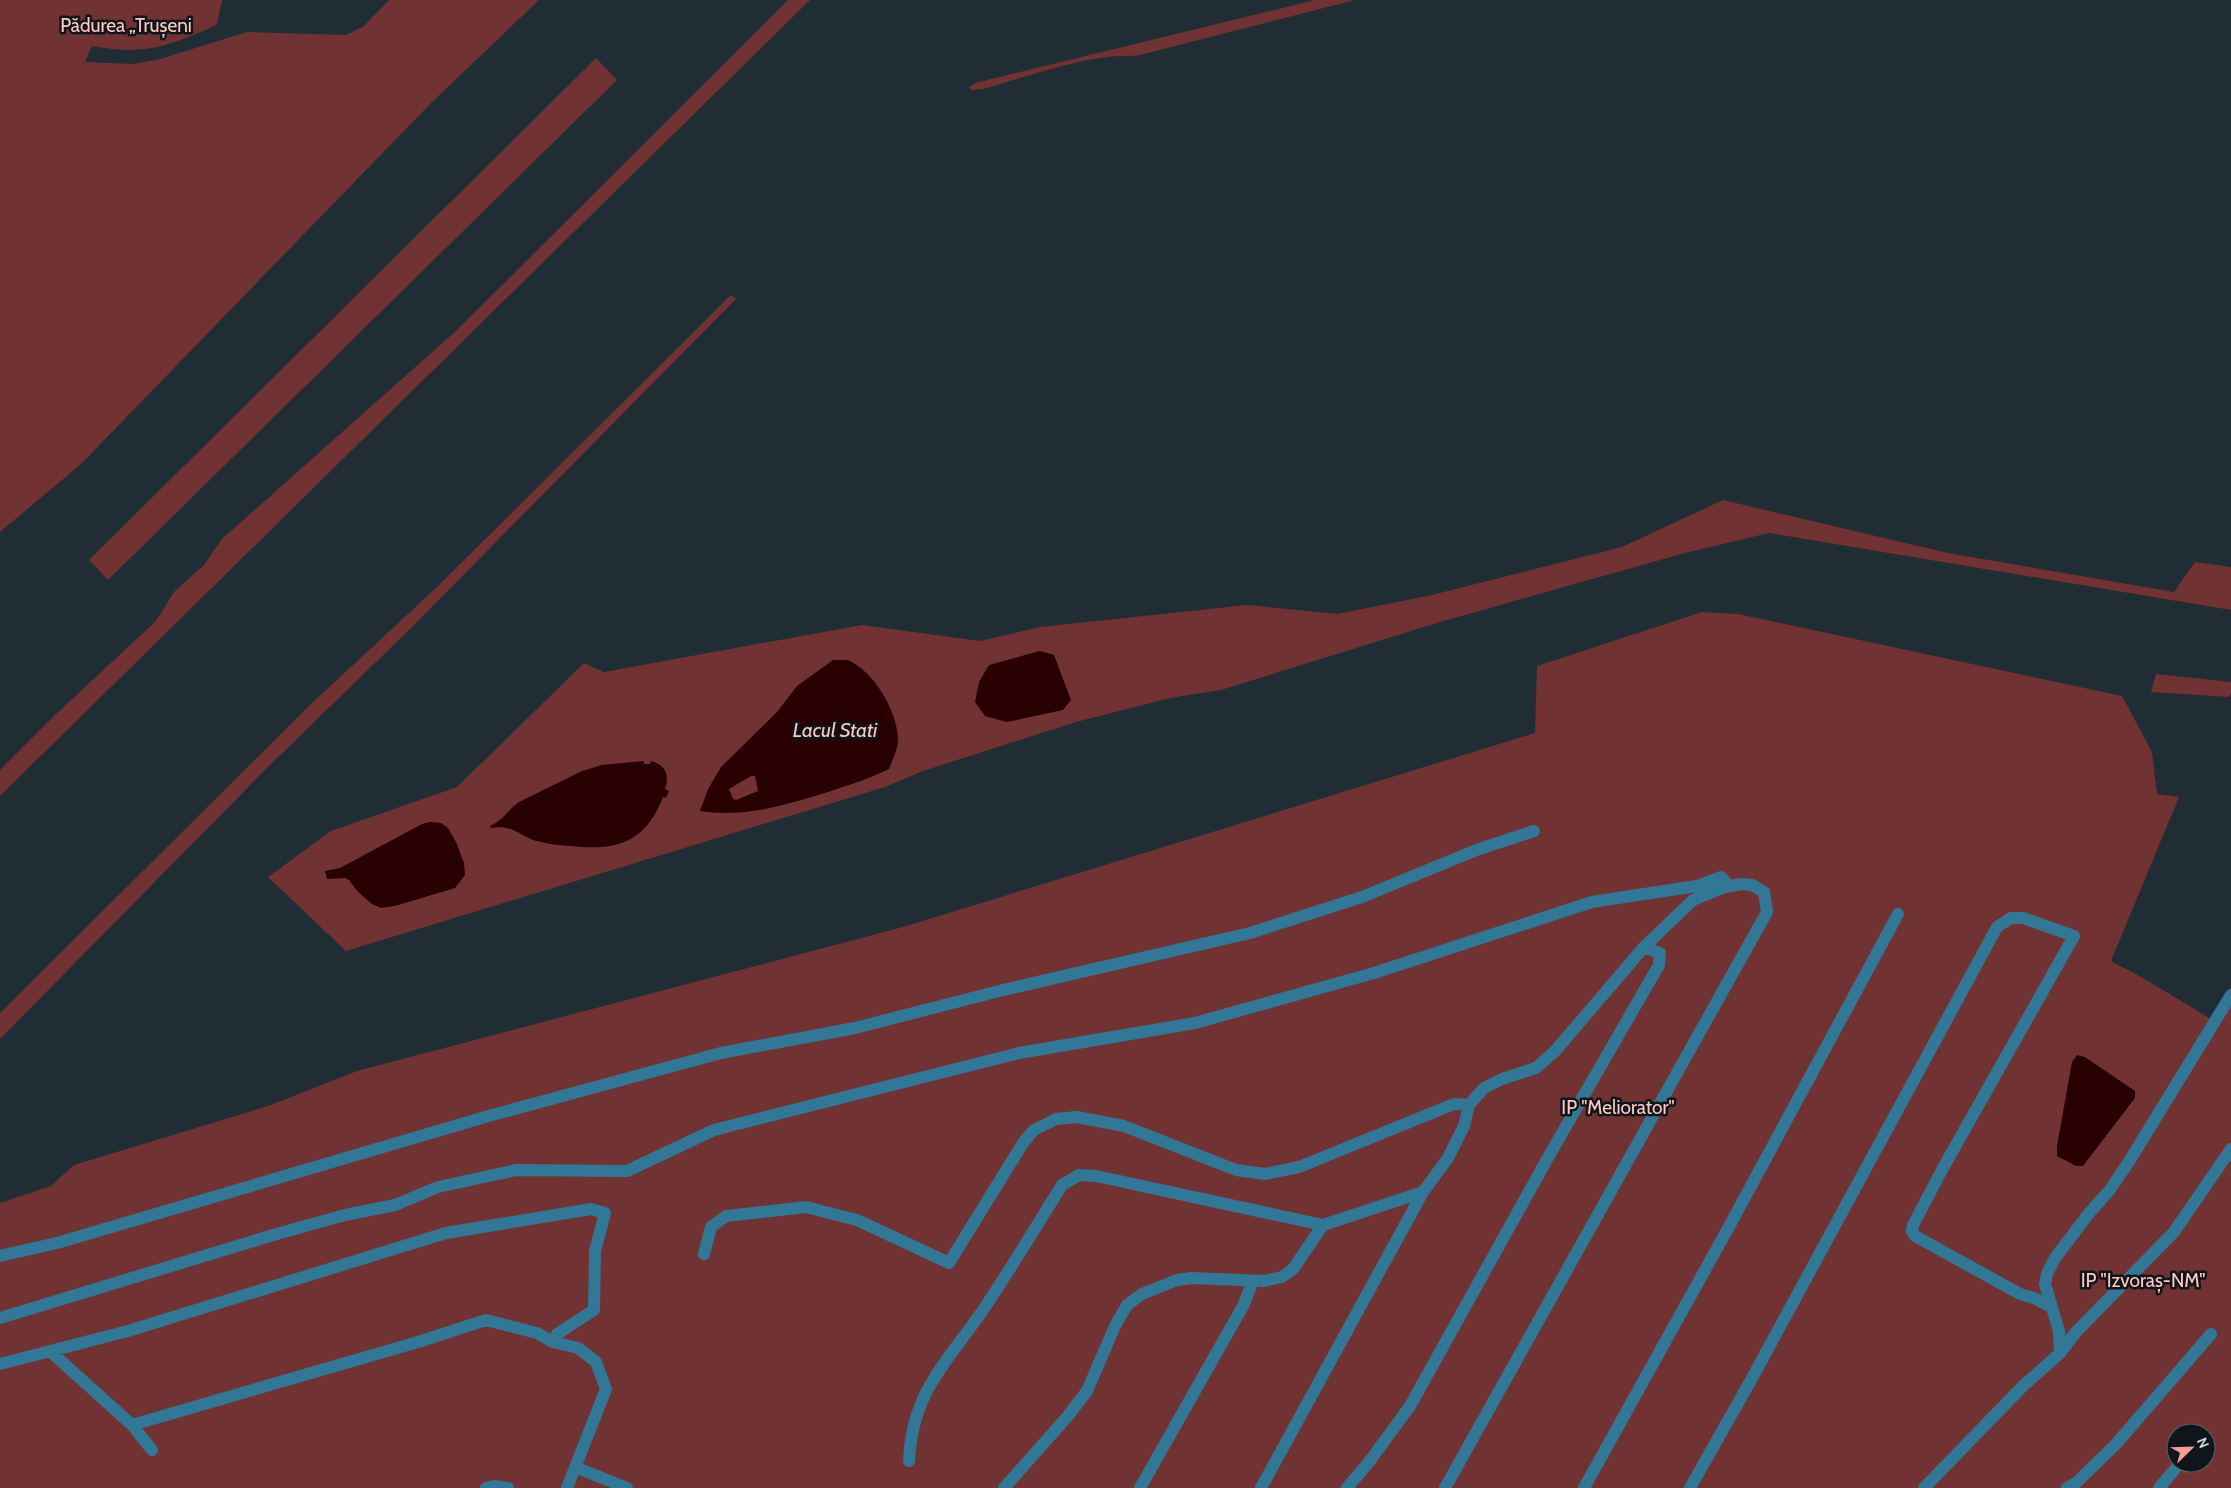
<svg xmlns="http://www.w3.org/2000/svg" width="2231" height="1488" viewBox="0 0 2231 1488" font-family="Cabin,sans-serif">
  <rect width="100%" height="100%" fill="#202d34"/>
  <!-- green -->
  <path fill="#713233" fill-rule="evenodd" d="M0 0H222L217 24 210 28C163 48 143 55 92 46L85 62 133 64 160 59 247 32 346 35 364 26 389 0H539L432 102 80 465 0 532Z
    M788 0H810L0 796V770L56 714 156 621 174 592 204 565 222 539 458 329Z
    M1315 0H1355L1136 56C1090 53 1028 77 983 89L972 90 969 87 975 83Z
    M596 58 617 80 108 580 89 560Z
    M731 295 736 299 411 628 267 768 0 1039V1013L312 703 437 587Z
    M1723 500 1948 553 2174 592 2195 562 2231 567V610L1769 533 1685 553 1440 622 1221 690 1170 698 1076 722 923 771 885 787 346 951 268 877 331 831 457 787 584 663 604 672 862 625 980 641 1040 627 1247 605 1337 614 1432 595 1622 547Z
    M1702 612 1738 614 2122 696 2152 752 2157 794 2179 797 2111 961 2143 978 2211 1019 2231 987V1488H0V1203L51 1186 74 1165 268 1106 357 1071 903 927 1535 733 1537 666ZM2176 1433H2206V1463H2176Z
    M2156 674 2231 682V692L2229 697 2151 692Z"/>
  <!-- water -->
  <path fill="#290002" fill-rule="evenodd" d="M1040 651 1054 655 1071 700 1063 710 1007 722 985 716 975 702 979 682 989 665Z
    M848 660C874 672 897 710 898 739 898 749 893 759 889 769 869 779 849 785 828 792 786 805 744 818 700 811L708 789 721 767 777 712 797 686 833 660ZM751 776H755L758 791 736 800 733 799 729 789Z
    M644 761V764H650L651 761C665 765 670 774 665 789L669 791 666 798 663 797C645 843 617 851 571 846 561 845 551 845 541 842 519 838 516 824 491 828L490 826C506 818 505 812 519 802L582 771 602 765Z
    M430 822 441 823 448 828 456 842 464 863 465 875 455 888 395 906 381 908 372 904 358 892 349 880 345 878 327 879 325 871 340 868 422 824Z
    M2077 1055 2085 1057 2135 1091V1098L2083 1166H2076L2057 1156V1146L2072 1062Z"/>
  <g fill="none" stroke-linecap="round" stroke-linejoin="round">
    <!-- minor -->
    <path stroke="#327896" stroke-width="12" d="M704 1254 711 1227 726 1216 806 1207 857 1220 949 1263 1023 1143 1034 1130 1056 1119 1077 1117 1124 1126 1236 1170 1265 1174 1299 1167 1454 1104 1469 1105
      M0 1256 57 1243 492 1115 721 1053 855 1028 1003 990 1250 933 1362 897 1479 849 1534 831
      M0 1318 280 1233 345 1215 395 1205 438 1187 516 1170 627 1171 714 1130 1019 1053 1195 1023 1374 973 1592 902 1697 886 1721 877 1725 881V887
      M51 1352 132 1425 152 1450
      M2060 1353 2059 1331 2045 1284 2047 1274 2055 1258 2090 1212 2109 1191 2130 1160 2231 995
      M0 1364 128 1331 446 1233 591 1209 605 1213 595 1251 594 1310 557 1334 553 1342
      M132 1425 418 1342 486 1320 537 1333 553 1342 578 1348 596 1362 606 1389 567 1488
      M909 1461C912 1389 950 1360 987 1304 1013 1265 1037 1225 1062 1185L1079 1175 1096 1176 1323 1225
      M575 1467 627 1488
      M486 1488 494 1486 508 1488
      M1004 1488 1067 1417 1087 1391 1115 1326 1127 1305 1142 1294 1177 1280 1192 1278 1264 1281 1282 1277 1293 1269 1323 1225 1423 1192
      M1140 1488 1243 1306 1253 1281
      M1261 1488 1423 1192 1448 1158 1464 1126 1469 1105 1484 1088 1502 1079 1536 1068 1555 1051 1644 947 1693 900 1725 887 1741 884 1752 885 1764 892 1767 912 1445 1488
      M1347 1488 1369 1462 1410 1406 1550 1154 1659 965 1660 953 1644 947
      M1584 1488 1725 1234 1898 914
      M1690 1488 1751 1380 1997 927 2011 918H2023L2074 936 1943 1168 1913 1225 1912 1231 1915 1236 2020 1294 2034 1298 2051 1307
      M1924 1488 2023 1386 2060 1353 2076 1332 2174 1232 2231 1149
      M2067 1488 2076 1483 2116 1444 2211 1334
      M2159 1488 2180 1463"/>
  </g>
  <g text-anchor="middle" stroke-width="5" stroke-linejoin="round" paint-order="stroke">
    <!-- park labels -->
    <g font-size="19" fill="#ffc8c6" stroke="#0f1518">
      <text x="126" y="32">Pădurea „Trușeni</text>
      <text x="1618" y="1114">IP "Meliorator"</text>
      <text x="2143" y="1287">IP "Izvoraș-NM"</text>
    </g>
    <!-- water labels -->
    <g font-size="20" font-style="italic" fill="#fec8c6" stroke="#0f1518">
      <text x="835" y="737">Lacul Stati</text>
    </g>
  </g>
  <!-- north arrow -->
  <g transform="translate(2191 1448) rotate(67)"><circle r="24" fill="#0f1518" stroke="#5c6366"/>
  <path d="M0-4L9 19L0 12L-9 19Z" fill="#f59b9a"/>
  <text y="-8" font-size="14" font-weight="bold" text-anchor="middle" fill="#cfd7dc">N</text>
  </g>
</svg>
